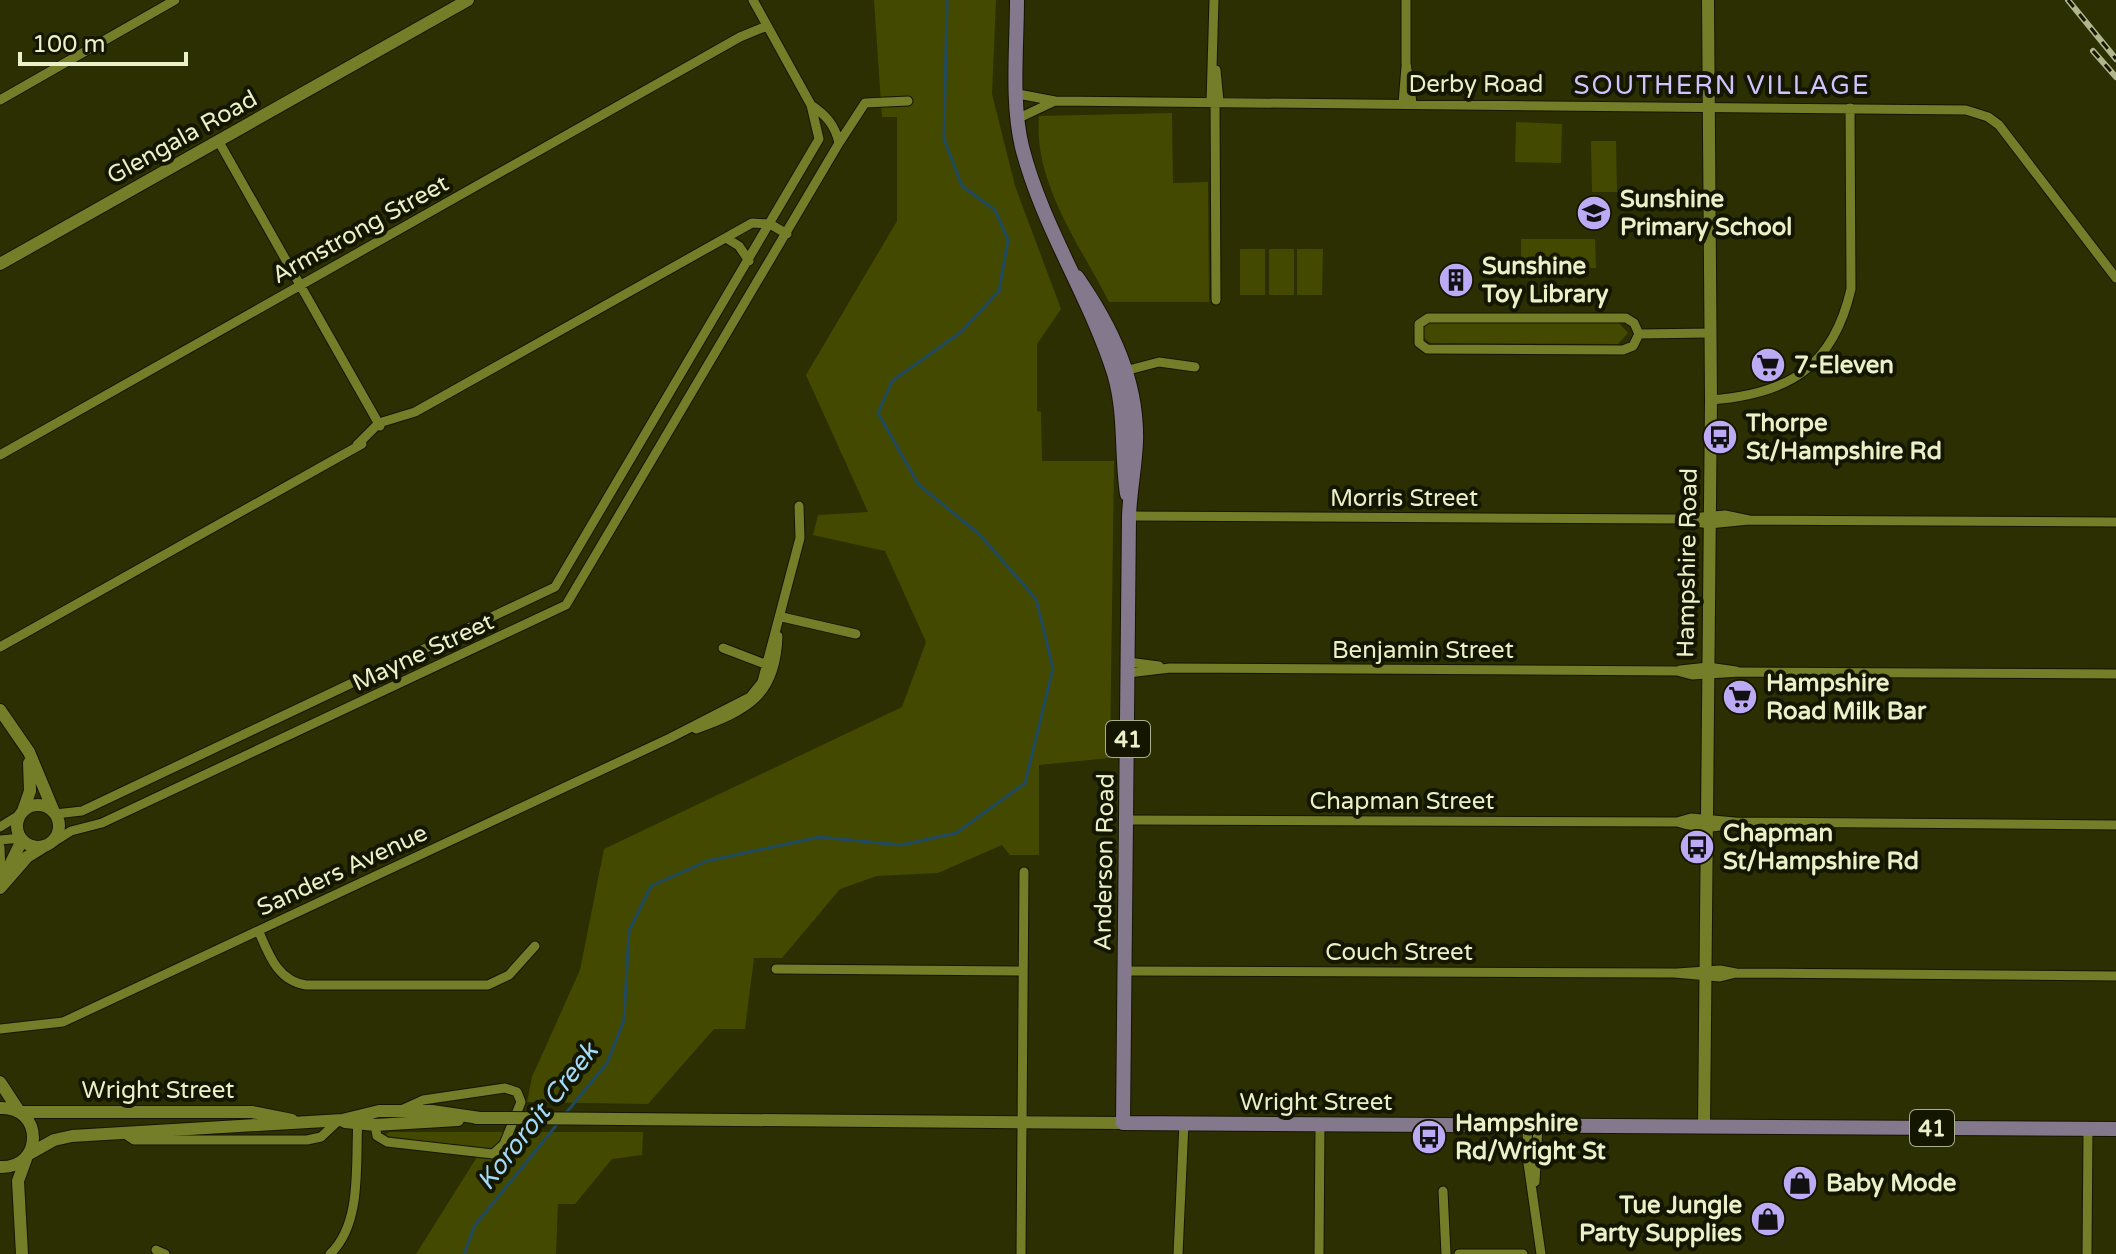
<svg xmlns="http://www.w3.org/2000/svg" width="2116" height="1254" viewBox="0 0 2116 1254" font-family="'Varela Round',sans-serif">
  <rect width="100%" height="100%" fill="#2b2f01"/>
  <!-- green -->
  <path fill="#434a00" d="M874 0H996L992 94 1015 186 1061 309 1037 344V411L1041 412 1042 461H1114L1110 758 1039 765V855H1010L1002 845 938 873 877 876 840 889 782 958H754L745 1029H714L648 1104 527 1102 532 1077 580 970 604 849 902 707 926 642 885 551 813 535 818 515 868 512 806 375 897 221V117H882Z
    M1172 113 1173 183 1208 182 1209 302H1109C1080 245 1033 182 1039 116Z
    M1516 122 1562 124 1561 163 1515 162Z
    M1591 141H1616L1617 192H1592Z
    M1521 239H1595L1596 268H1521Z
    M1240 249H1265V295H1240Z
    M1269 249H1294V295H1269Z
    M1297 249H1323L1322 295H1297Z
    M1431 322H1618L1628 333 1618 344 1430 343 1422 336 1424 325Z
    M389 1132H643L642 1155 612 1159 575 1204H558L556 1254H416L482 1149 385 1136Z"/>
  <g fill="none" stroke-linecap="round" stroke-linejoin="round">
    <!-- stream -->
    <path stroke="#204a61" stroke-width="3" d="M566 1113 607 1063 624 1020 629 931 651 886 707 861 819 837 901 845 956 833 1025 783 1053 668 1036 599 980 535 918 484 878 413 892 381 961 332 999 291 1008 240 995 210 962 186 944 139 947 0
      M464 1254 475 1225 559 1122"/>
    <!-- street casing -->
    <g stroke="#141600" stroke-width="11">
      <path id="street" d="M1406 0V63L1412 103
        M1216 70 1219 102
        M1018 94 1055 101 1966 110 1988 117 1999 125 2116 278
        M0 100 175 0
        M1211 102 1214 0
        M1215 102 1216 300
        M1403 103 1406 67
        M1019 118 1055 101
        M219 142 380 426
        M839 143 865 103 908 101
        M726 238 739 246 749 261
        M1428 318H1626L1634 323 1639 334 1633 346 1623 350 1427 349 1419 343V324Z
        M1639 334 1709 333
        M1121 372 1159 362 1195 367
        M1711 400C1789 394 1833 367 1851 289L1850 108
        M357 445 379 423 415 412 752 223 770 224 787 234
        M0 455 740 37 767 26
        M1129 516 1679 519 1725 515 1749 520
        M1682 520 1709 524 1749 520 2116 522
        M782 617 856 634
        M0 647 362 444
        M723 648 770 666
        M1128 662 1159 666
        M1680 670 1708 667 1736 671
        M1128 673 1170 668 1677 671 1692 675 1740 672 2116 674
        M696 729C748 710 776 696 778 636
        M55 814 82 811 555 587 819 139 811 105 753 0
        M1126 820 1677 822C1696 828 1716 829 1735 822
        M1677 822 1691 818 1735 822 2116 825
        M0 827 21 814
        M0 840 21 838
        M52 843 71 831 102 823 566 605 839 143C835 125 826 115 811 105
        M0 847 1 875
        M259 932C269 955 278 981 306 985H488L509 975 535 946
        M776 969 1023 971
        M1125 971 1674 973 1720 977 1736 973
        M1677 973 1720 970 1736 973 2116 976
        M0 1029 63 1022 670 738 750 697 762 682 800 538 799 506
        M375 1125 377 1136 387 1142 493 1154 504 1144 521 1102 517 1092 505 1088 423 1100 401 1110
        M1527 1126 1528 1163 1541 1254
        M122 1132 134 1140H307L321 1137 339 1120
        M1535 1182 1538 1126
        M1443 1191 1446 1254
        M156 1250 165 1254
        M330 1254C363 1223 355 1162 358 1120
        M1021 1254 1024 872
        M1178 1254 1184 1123
        M1319 1254 1320 1125
        M1459 1254H1523
        M2087 1254 2088 1129"/>
    </g>
    <!-- secondary casing -->
    <g stroke="#141600" stroke-width="14">
      <path id="secondary" d="M0 264 468 0
        M0 710 29 752 54 812
        M17 826a21 21 0 1 1 42 0a21 21 0 1 1-42 0Z
        M23 811 30 791 29 763
        M6 873 22 840
        M0 888 27 857 43 847
        M0 1082 19 1111
        M0 1108C44 1106 44 1169 0 1167
        M21 1112H252L292 1120
        M476 1118H507
        M622 1119 1123 1123
        M345 1122 375 1125 458 1120
        M1704 1127 1711 400 1708 0
        M29 1154 54 1140 72 1136 342 1120 379 1111H432L480 1118
        M22 1254 18 1181 26 1159"/>
    </g>
    <!-- primary casing -->
    <g stroke="#141600" stroke-width="16">
      <path id="primary" d="M1017 0C1017 47 1011 101 1022 147 1042 226 1089 295 1114 373 1126 413 1121 454 1127 494
        M1077 277C1111 326 1138 381 1136 442 1135 467 1130 491 1129 516L1123 1123 2116 1129"/>
    </g>
    <!-- street -->
    <use href="#street" stroke="#747d28" stroke-width="9"/>
    <!-- secondary -->
    <use href="#secondary" stroke="#747d28" stroke-width="12"/>
    <!-- primary -->
    <use href="#primary" stroke="#84788c" stroke-width="14"/>
    <!-- rail casing -->
    <g stroke="#b1b78c" stroke-width="6">
      <path id="rail" d="M2068 0 2116 59
        M2093 51 2116 77"/>
    </g>
    <!-- rail -->
    <use href="#rail" stroke="#141600" stroke-width="3" stroke-dasharray="9" stroke-linecap="butt"/>
    <!-- secondary-bridge casing -->
    <g stroke="#141600" stroke-width="14" stroke-linecap="butt">
      <path id="secondary-bridge" d="M507 1118 622 1119"/>
    </g>
    <!-- secondary-bridge -->
    <use href="#secondary-bridge" stroke="#747d28" stroke-width="12"/>
  </g>
  <!-- icons -->
  <defs>
    <g id="school-disc" transform="scale(1.8)"><circle r="9.5" fill="#bcaaf5" stroke="#141600"/><path d="M0-5L7-2L0 1L-7-2ZM-4 1L0 2.5L4 1V4Q0 6-4 4Z" fill="#111"/></g>
    <g id="building-disc" transform="scale(1.8)"><circle r="9.5" fill="#bcaaf5" stroke="#141600"/><path d="M-4-6H4V6H1V3H-1V6H-4ZM-2.5-4.3h1.7v1.8h-1.7ZM.8-4.3h1.7v1.8H.8ZM-2.5-1h1.7V.8h-1.7ZM.8-1h1.7V.8H.8Z" fill="#111"/></g>
    <g id="supermarket-disc" transform="scale(1.8)"><circle r="9.5" fill="#bcaaf5" stroke="#141600"/><path d="M-6-5.5h2.5l.6 2H6L4.5 2H-2.5L-4.4-4H-6ZM-1.5 3.2a1.3 1.3 0 1 0 .1 0ZM3 3.2a1.3 1.3 0 1 0 .1 0Z" fill="#111"/></g>
    <g id="bus-disc" transform="scale(1.8)"><circle r="9.5" fill="#bcaaf5" stroke="#141600"/><path d="M-5-6H5V4H4V6H2V4H-2V6H-4V4H-5ZM-3.5-4V0h7V-4ZM-3.5 1.2v1.5H-2V1.2ZM2 1.2v1.5H3.5V1.2Z" fill="#111"/></g>
    <g id="shop-disc" transform="scale(1.8)"><circle r="9.5" fill="#bcaaf5" stroke="#141600"/><path d="M-5-2.5h2.3a2.7 3.5 0 0 1 5.4 0H5L5.5 6h-11ZM-1.5-2.5h3a1.5 2.3 0 0 0-3 0Z" fill="#111"/></g>
  </defs>
  <g fill-rule="evenodd">
    <use href="#school-disc" x="1594" y="213"/>
    <use href="#building-disc" x="1456" y="280"/>
    <use href="#supermarket-disc" x="1768" y="365"/>
    <use href="#bus-disc" x="1720" y="437"/>
    <use href="#supermarket-disc" x="1740" y="697"/>
    <use href="#bus-disc" x="1697" y="847"/>
    <use href="#bus-disc" x="1429" y="1137"/>
    <use href="#shop-disc" x="1800" y="1183"/>
    <use href="#shop-disc" x="1768" y="1219"/>
  </g>
  <g text-anchor="middle" stroke-width="8" stroke-linejoin="round" paint-order="stroke">
    <!-- shield labels -->
    <g fill="#141600" stroke="#aaaf8b" stroke-width="2">
      <rect x="1106" y="721" width="44" height="36" rx="6"/>
      <rect x="1910" y="1110" width="44" height="36" rx="6"/>
    </g>
    <g font-size="22" font-weight="bold" fill="#eaf0c7">
      <text x="1128" y="747">41</text>
      <text x="1932" y="1136">41</text>
    </g>
    <!-- street labels -->
    <g font-size="24" fill="#eaf0c7" stroke="#141600">
      <text x="1476" y="92">Derby Road</text>
      <text transform="translate(182 137) rotate(-29)" y="8">Glengala Road</text>
      <text transform="translate(360 229) rotate(-29)" y="8">Armstrong Street</text>
      <text x="1404" y="506">Morris Street</text>
      <text transform="translate(1687 563) rotate(-89)" y="8">Hampshire Road</text>
      <text x="1423" y="658">Benjamin Street</text>
      <text transform="translate(423 652) rotate(-25)" y="8">Mayne Street</text>
      <text x="1402" y="809">Chapman Street</text>
      <text transform="translate(1104 862) rotate(-89)" y="8">Anderson Road</text>
      <text transform="translate(342 870) rotate(-25)" y="8">Sanders Avenue</text>
      <text x="1399" y="960">Couch Street</text>
      <text x="158" y="1098">Wright Street</text>
      <text x="1316" y="1110">Wright Street</text>
    </g>
    <!-- poi labels -->
    <g font-size="24" font-weight="bold" fill="#eaf0c7" stroke="#141600" text-anchor="start">
      <text x="1620" y="207">Sunshine<tspan x="1620" dy="28">Primary School</tspan></text>
      <text x="1482" y="274">Sunshine<tspan x="1482" dy="28">Toy Library</tspan></text>
      <text x="1794" y="373">7-Eleven</text>
      <text x="1746" y="431">Thorpe<tspan x="1746" dy="28">St/Hampshire Rd</tspan></text>
      <text x="1766" y="691">Hampshire<tspan x="1766" dy="28">Road Milk Bar</tspan></text>
      <text x="1723" y="841">Chapman<tspan x="1723" dy="28">St/Hampshire Rd</tspan></text>
      <text x="1455" y="1131">Hampshire<tspan x="1455" dy="28">Rd/Wright St</tspan></text>
      <text x="1826" y="1191">Baby Mode</text>
      <text x="1742" y="1213" text-anchor="end">Tue Jungle<tspan x="1742" dy="28">Party Supplies</tspan></text>
    </g>
    <!-- neighbourhood labels -->
    <g font-size="26" letter-spacing="2" fill="#d1c4fe" stroke="#141600">
      <text x="1722" y="94">SOUTHERN VILLAGE</text>
    </g>
    <!-- water labels -->
    <g font-size="26" font-style="italic" fill="#a3dafb" stroke="#141600">
      <text transform="translate(537 1116) rotate(-52)" y="9">Kororoit Creek</text>
    </g>
  </g>
  <!-- scale -->
  <path d="M20 52v12h166v-12" fill="none" stroke="#eaf0c7" stroke-width="4"/>
  <text x="32" y="52" font-size="24" fill="#eaf0c7" stroke="#141600" stroke-width="6" paint-order="stroke">100 m</text>
</svg>
